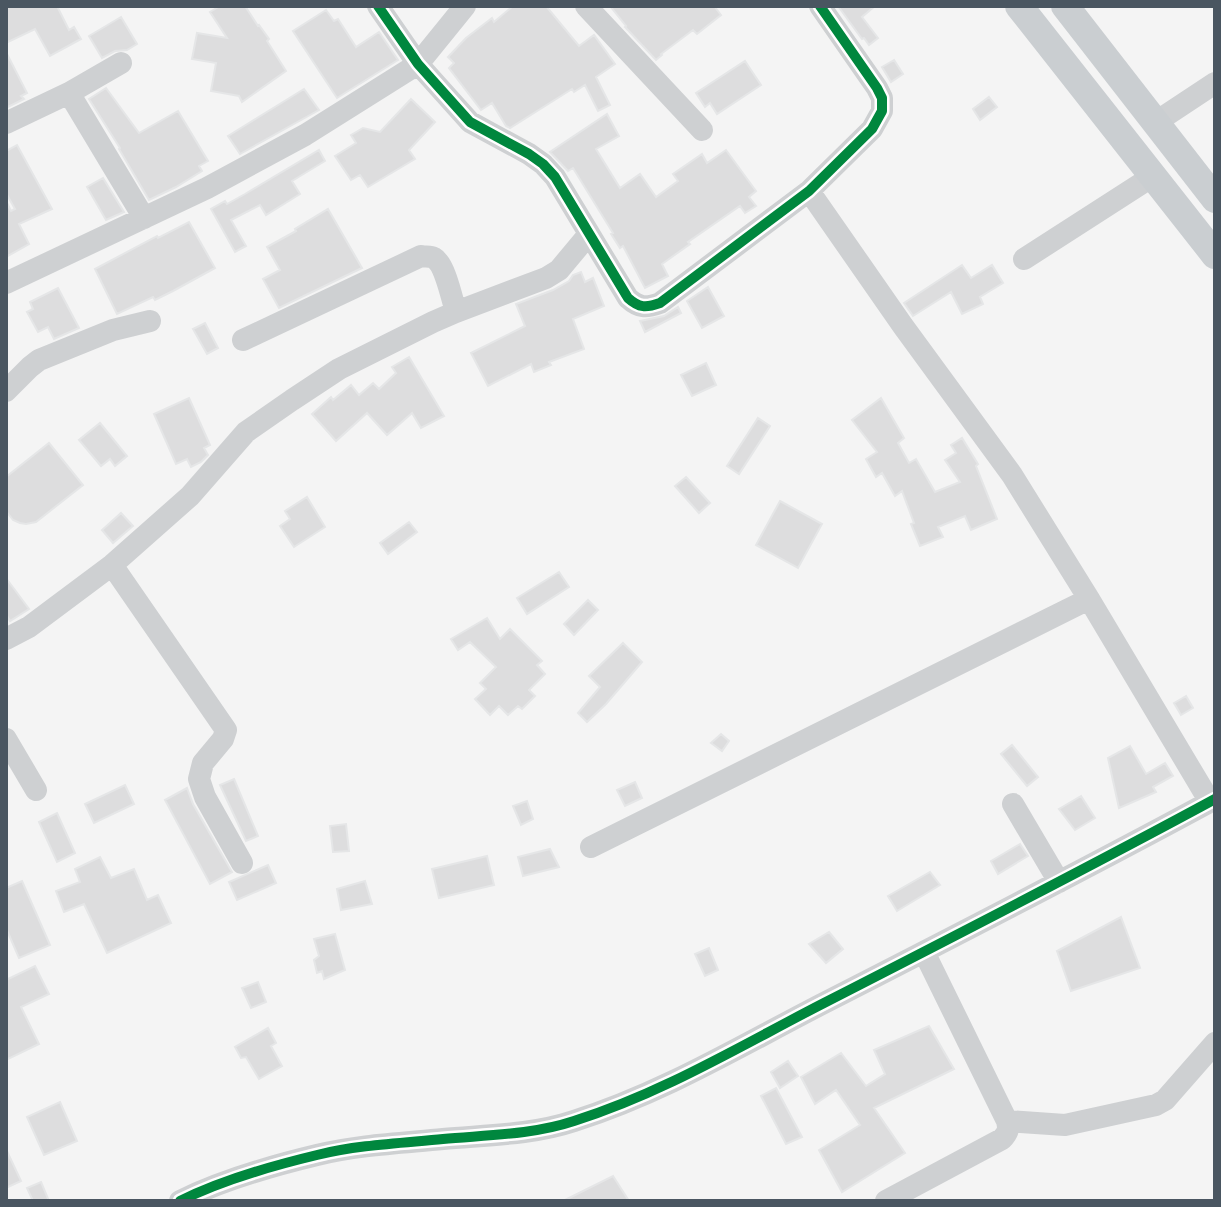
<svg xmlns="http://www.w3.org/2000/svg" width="1221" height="1207" viewBox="0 0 1221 1207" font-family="Figtree,sans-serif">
  <rect width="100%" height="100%" fill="#f4f4f4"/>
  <!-- building -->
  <path fill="#ddddde" stroke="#e5e6e7" stroke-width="2" d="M6 6H57L69 30 74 27 81 39 50 56 35 29 6 43Z
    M220 6H245L258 26 259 25 269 39 267 41 286 71 242 102 239 96 211 91 216 63 192 59 197 33 227 38 210 12Z
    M513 6H546L579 46 594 35 615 64 596 77 610 105 598 111 585 85 574 92 572 89 510 128 506 126 492 103 481 110 449 68 454 63 448 57 466 38 492 18 494 22Z
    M610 6H714L721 15 697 34 693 30 661 54 662 55 656 60 625 27 626 26Z
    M838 6H875L862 17 878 38 869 45 864 38 862 39Z
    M326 10 334 21 338 19 356 47 379 32 398 60 337 98 293 31Z
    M121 17 137 44 127 50 115 51 102 58 89 36Z
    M6 52 27 93 21 96 24 99 6 108Z
    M894 60 903 74 891 82 882 67Z
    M745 61 761 85 717 114 710 103 705 107 696 93Z
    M106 88 139 133 178 111 208 161 199 166 202 171 176 187 149 200 119 149 120 148 89 99Z
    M304 89 319 110 240 154 228 136Z
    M989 97 997 107 980 120 973 109Z
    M411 99 435 122 409 150 415 159 368 187 360 175 351 180 335 156 356 143 351 135 363 128 380 132Z
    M607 114 619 136 596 149 620 188 640 174 656 197 678 181 673 174 702 154 707 163 726 150 756 191 749 197 756 206 745 213 740 206 688 242 690 244 662 264 668 276 645 288 623 246 620 248 611 234 613 233 573 168 568 171 550 152Z
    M17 145 52 209 19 224 29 244 6 257V201L11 211 15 209 6 193V151Z
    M319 150 325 161 292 181 300 194 266 215 260 205 231 220 246 246 235 252 211 209 225 201 227 204 245 194Z
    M103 178 124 212 106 220 87 187Z
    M328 209 362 268 279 308 263 279 280 270 267 247 296 231 295 229Z
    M189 222 215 268 173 291 155 300 153 297 117 314 95 269 157 236 158 238Z
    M962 265 971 278 992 265 1003 283 980 297 983 304 962 314 951 292 913 316 904 303Z
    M581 272 585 282 593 278 604 306 573 319 584 349 549 362 551 365 534 372 531 364 488 386 471 353 525 326 516 304 553 290 569 281 573 275Z
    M708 287 724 316 702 328 687 301Z
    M58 288 79 328 54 339 48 327 38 332 27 312 33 309 30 302Z
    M678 307 681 313 645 332 640 321 664 316Z
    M205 323 218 348 207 354 193 329Z
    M409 357 444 416 421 428 412 413 387 435 367 413 336 441 312 414 331 397 333 400 351 385 359 395 373 383 379 389 396 373 392 367Z
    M706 363 716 385 692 396 681 375Z
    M189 398 210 445 204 448 208 455 201 462 191 467 187 459 176 464 154 414Z
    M881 398 904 438 898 443 909 463 916 459 935 492 960 482 945 460 956 453 951 445 962 438 978 464 976 466 997 519 971 530 965 516 938 527 943 537 920 546 911 524 914 523 902 491 895 496 882 473 876 477 866 459 877 452 852 420Z
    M758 418 770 426 739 474 727 466Z
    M100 423 127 456 115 466 110 459 101 466 79 440Z
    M49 443 83 485 36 522 26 524 20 523 13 520 6 511V477Z
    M686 477 710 503 699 513 675 486Z
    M307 497 325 527 294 547 280 526 290 519 285 511Z
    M780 501 822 524 798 568 756 545Z
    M121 513 133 526 113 543 102 530Z
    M409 522 417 532 388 554 380 543Z
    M559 572 569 587 527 614 517 598Z
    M6 578 29 609 10 621 6 614Z
    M588 600 598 610 574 635 564 624Z
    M487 618 500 639 510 629 542 661 537 665 545 674 529 690 535 696 522 709 518 706 508 715 499 706 490 715 475 699 486 689 480 683 496 667 470 642 458 650 451 639Z
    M623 643 642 662 606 704 587 722 578 713 600 687 589 676Z
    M1186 696 1193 708 1181 715 1174 703Z
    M721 734 729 741 722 751 711 743Z
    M1012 745 1038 777 1027 786 1001 754Z
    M1130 746 1146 774 1165 763 1173 776 1153 787 1156 792 1119 808 1108 758Z
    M234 779 258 836 246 841 220 785Z
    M635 782 642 798 625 806 617 790Z
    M125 785 134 804 94 823 85 804Z
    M187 788 193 804 232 872 210 884 165 800Z
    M1081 796 1095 818 1075 830 1059 809Z
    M527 801 533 819 521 825 513 806Z
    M57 813 75 853 57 862 39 822Z
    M346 824 349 851 333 852 330 826Z
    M1020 844 1028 856 998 874 991 861Z
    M550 849 559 867 523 876 518 857Z
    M487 856 494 885 439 898 432 869Z
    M100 857 111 878 134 869 147 900 158 895 171 923 107 953 84 904 64 912 56 891 80 882 75 869Z
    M268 865 276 883 237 900 229 882Z
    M930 872 940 885 897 911 888 896Z
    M22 881 50 945 19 958 6 928V888Z
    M365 881 372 904 341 910 337 889Z
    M1121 917 1140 968 1071 991 1057 951Z
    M829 932 843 949 826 963 809 944Z
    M335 934 345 970 324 979 322 971 317 973 314 960 319 956 314 939Z
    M709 948 718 970 705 976 695 954Z
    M35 966 49 994 21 1007 39 1044 6 1060V980Z
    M258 982 266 1002 251 1008 242 988Z
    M929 1026 954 1069 874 1108 905 1153 842 1192 819 1150 860 1125 836 1090 815 1104 801 1077 841 1053 866 1086 885 1074 874 1050Z
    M268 1028 276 1043 271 1046 282 1066 259 1079 246 1057 241 1058 235 1047Z
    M788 1061 798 1076 780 1088 771 1072Z
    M776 1088 802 1137 786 1144 761 1096Z
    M60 1102 77 1141 44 1155 27 1117Z
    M6 1149 21 1181 6 1188Z
    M613 1176 629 1201H563Z
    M41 1182 49 1201H33L27 1188Z"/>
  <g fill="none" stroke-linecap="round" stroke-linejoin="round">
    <!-- minor -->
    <path stroke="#ced0d2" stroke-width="22" d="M378 6 418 64 470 122 529 154 543 164 555 177 628 298C639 308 646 308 660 303L809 191 872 129 882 111V98L877 88 820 6
      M586 6 702 130
      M69 93 144 218
      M1156 122 1215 83
      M6 123 69 93 121 63
      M809 191 903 326 1012 475 1089 599 1210 802
      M1024 259 1153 176
      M6 283 207 188 305 135 418 64 465 6
      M243 340 421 256C425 257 430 256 434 258 445 264 452 299 456 312
      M6 391 30 367 39 360 113 330 150 321
      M112 565 226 730 223 739 203 763 199 779 205 797 242 863
      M6 639 29 627 112 565 190 496 246 432 292 400 339 369 433 322 456 312 546 278 559 270 589 234
      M6 739 36 790
      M1013 804 1059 882
      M591 847 1089 599
      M1007 1121 1065 1125 1156 1105 1165 1100 1215 1043
      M180 1201C222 1180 271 1166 317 1155 357 1145 402 1143 443 1139 486 1135 532 1135 574 1121 663 1093 742 1045 824 1003 955 936 1086 869 1215 799
      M886 1201 1002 1139C1008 1133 1009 1129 1007 1121L924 952"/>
    <!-- major -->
    <path stroke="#caced1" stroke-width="28" d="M1019 6 1215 255
      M1065 6 1215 199"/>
    <!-- cycleway casing -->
    <g stroke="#fff" stroke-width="15">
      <path id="cycleway" d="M378 6 418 64 470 122 529 154 543 164 555 177 628 298C639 308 646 308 660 303L809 191 872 129 882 111V98L877 88 820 6
        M180 1201C222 1180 271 1166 317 1155 357 1145 402 1143 443 1139 486 1135 532 1135 574 1121 663 1093 742 1045 824 1003 955 936 1086 869 1215 799"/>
    </g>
    <!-- cycleway -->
    <use href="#cycleway" stroke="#00873e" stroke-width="10"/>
  </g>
  <!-- border -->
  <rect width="1221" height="1207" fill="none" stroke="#4a5661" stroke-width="16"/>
</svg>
